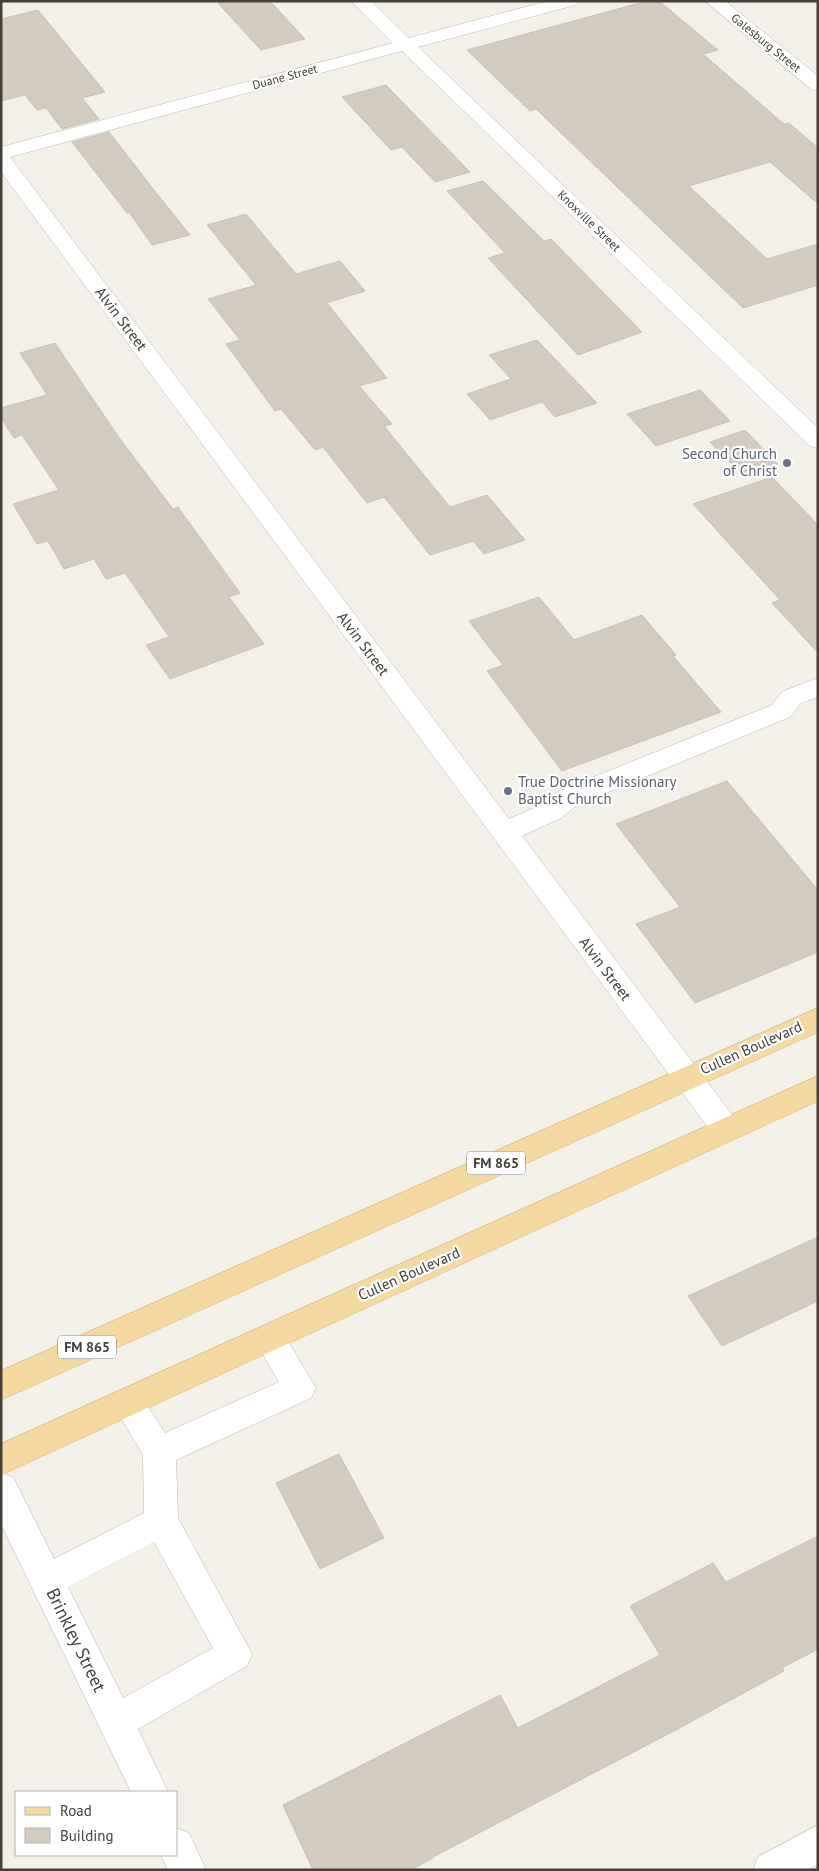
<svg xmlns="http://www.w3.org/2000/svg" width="819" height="1871" viewBox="0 0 819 1871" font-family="'PT Sans',sans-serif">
  <rect width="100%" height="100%" fill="#f3efe9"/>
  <!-- building -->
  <path fill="#d3cbbf" stroke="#cdc2b3" d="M216 1H270L305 39 261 50Z
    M647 1H659L718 50 703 54 784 124 789 123 818 148V204L770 162 689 186 767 259 818 244V285L743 308 536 109 530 111 467 50Z
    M38 10 105 92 82 98 99 119 62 129 46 108 37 110 25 95 1 101V19Z
    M386 85 470 172 435 182 402 147 391 150 342 97Z
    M109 132 154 190 190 235 152 245 129 212 127 213 72 142Z
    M483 181 544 241 551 239 642 332 578 355 488 258 505 253 447 191Z
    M246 214 296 274 340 261 365 291 327 303 387 378 359 386 392 424 384 426 450 507 487 495 525 540 484 554 473 541 430 555 384 497 367 503 323 447 315 450 281 409 275 411 226 344 240 340 208 299 256 285 207 225Z
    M537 340 597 403 555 417 542 402 490 420 467 394 511 379 489 355Z
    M55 343 120 439 173 509 178 507 240 593 229 597 264 644 170 679 146 645 169 637 125 573 106 579 94 559 64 569 48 541 37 544 13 504 59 490 22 435 14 438 1 418V408L47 395 20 353Z
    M700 390 730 421 656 446 627 414Z
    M745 430 778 464 743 476 710 442Z
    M772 477 818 525V653L772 603 780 600 693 504Z
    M539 597 574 640 642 615 676 655 673 656 721 712 562 771 487 671 503 665 469 621Z
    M727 781 818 890V952L695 1003 636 924 680 907 616 824Z
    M818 1237V1301L722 1346 688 1296Z
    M339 1454 384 1538 320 1569 276 1483Z
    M818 1536V1649L782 1668 784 1671 674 1731 433 1857V1858L411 1870H313L283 1805 500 1695 518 1728 660 1655 630 1606 713 1563 726 1582Z"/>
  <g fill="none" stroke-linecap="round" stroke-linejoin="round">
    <!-- minor casing -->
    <g stroke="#bdb7ac" stroke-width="1">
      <path id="minor" d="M351 1H371L409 38 548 1H578L575 5 418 47 818 428V448L810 446 402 51 10 157 509 819 543 804 559 791 772 705 783 691 818 678V697L801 703 790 717 577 805 561 818 522 836 736 1120 741 1129 736 1138 726 1141 716 1138 1 172V147L393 43Z
        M705 1H725L818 76V91L811 89Z
        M269 1324 280 1328 316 1388 311 1398 176 1460 178 1518 252 1654 247 1666 138 1729 168 1792H131L1 1524V1473L13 1477 54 1559 144 1513 143 1455 112 1403 117 1393 128 1388 139 1393 165 1433 279 1382 253 1338 258 1328ZM154 1542 213 1648 123 1698 68 1587Z
        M818 1825V1864L807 1870H753L758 1857Z
        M176 1828 189 1833 206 1870H168L161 1855H176Z"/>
    </g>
    <!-- major casing -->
    <g stroke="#d8b772" stroke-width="1">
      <path id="major" d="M818 1008V1032L1 1400V1371Z
        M818 1076V1101L1 1475V1444Z"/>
    </g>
    <!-- minor -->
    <use href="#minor" fill="#fff" fill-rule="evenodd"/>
    <!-- major -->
    <use href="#major" fill="#f4daa0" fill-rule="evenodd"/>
  </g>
  <!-- markers -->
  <g fill="#6b7280" stroke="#fff" stroke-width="2">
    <circle cx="787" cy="463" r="5"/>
    <circle cx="508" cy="791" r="5"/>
  </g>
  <g text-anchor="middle" stroke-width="4.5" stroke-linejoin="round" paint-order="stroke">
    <!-- far-street labels -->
    <g font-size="12" fill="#454038" stroke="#fff">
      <text transform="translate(766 43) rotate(39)" y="4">Galesburg Street</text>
      <text transform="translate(285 77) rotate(-15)" y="4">Duane Street</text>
      <text transform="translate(589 221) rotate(44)" y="4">Knoxville Street</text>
    </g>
    <!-- shield labels -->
    <g fill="#fff" stroke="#7d7974" stroke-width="1">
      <rect x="467" y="1151.5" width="58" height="23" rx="4"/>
      <rect x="58" y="1335.5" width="58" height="23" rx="4"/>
    </g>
    <g font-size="14" font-weight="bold" fill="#454038">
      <text x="496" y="1168">FM 865</text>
      <text x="87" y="1352">FM 865</text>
    </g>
    <!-- street labels -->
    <g font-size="15" fill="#454038" stroke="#fff">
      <text transform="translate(121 319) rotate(53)" y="5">Alvin Street</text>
      <text transform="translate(363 644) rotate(53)" y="5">Alvin Street</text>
      <text transform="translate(605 969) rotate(53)" y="5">Alvin Street</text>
      <text transform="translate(751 1048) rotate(-24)" y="5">Cullen Boulevard</text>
      <text transform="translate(409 1274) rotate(-24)" y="5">Cullen Boulevard</text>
    </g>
    <!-- worship labels -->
    <g font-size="15" fill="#5b616d" stroke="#fff" text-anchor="end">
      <text x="777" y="459">Second Church<tspan x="777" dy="17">of Christ</tspan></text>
      <text x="518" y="787" text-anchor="start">True Doctrine Missionary<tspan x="518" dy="17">Baptist Church</tspan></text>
    </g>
    <!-- near-street labels -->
    <g font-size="18" fill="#454038" stroke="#fff">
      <text transform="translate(76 1640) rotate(64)" y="6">Brinkley Street</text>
    </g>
  </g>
  <!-- border -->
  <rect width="819" height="1871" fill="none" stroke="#454038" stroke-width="5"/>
  <!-- legend -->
  <rect x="15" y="1791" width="162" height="65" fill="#ffffff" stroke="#b5b3af"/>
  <rect x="25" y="1807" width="25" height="8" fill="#f4daa0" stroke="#b5b3af"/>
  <text x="60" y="1816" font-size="15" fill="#454038">Road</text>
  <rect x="25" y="1828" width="25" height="15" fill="#d3cbbf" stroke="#b5b3af"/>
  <text x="60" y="1841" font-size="15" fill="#454038">Building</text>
</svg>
